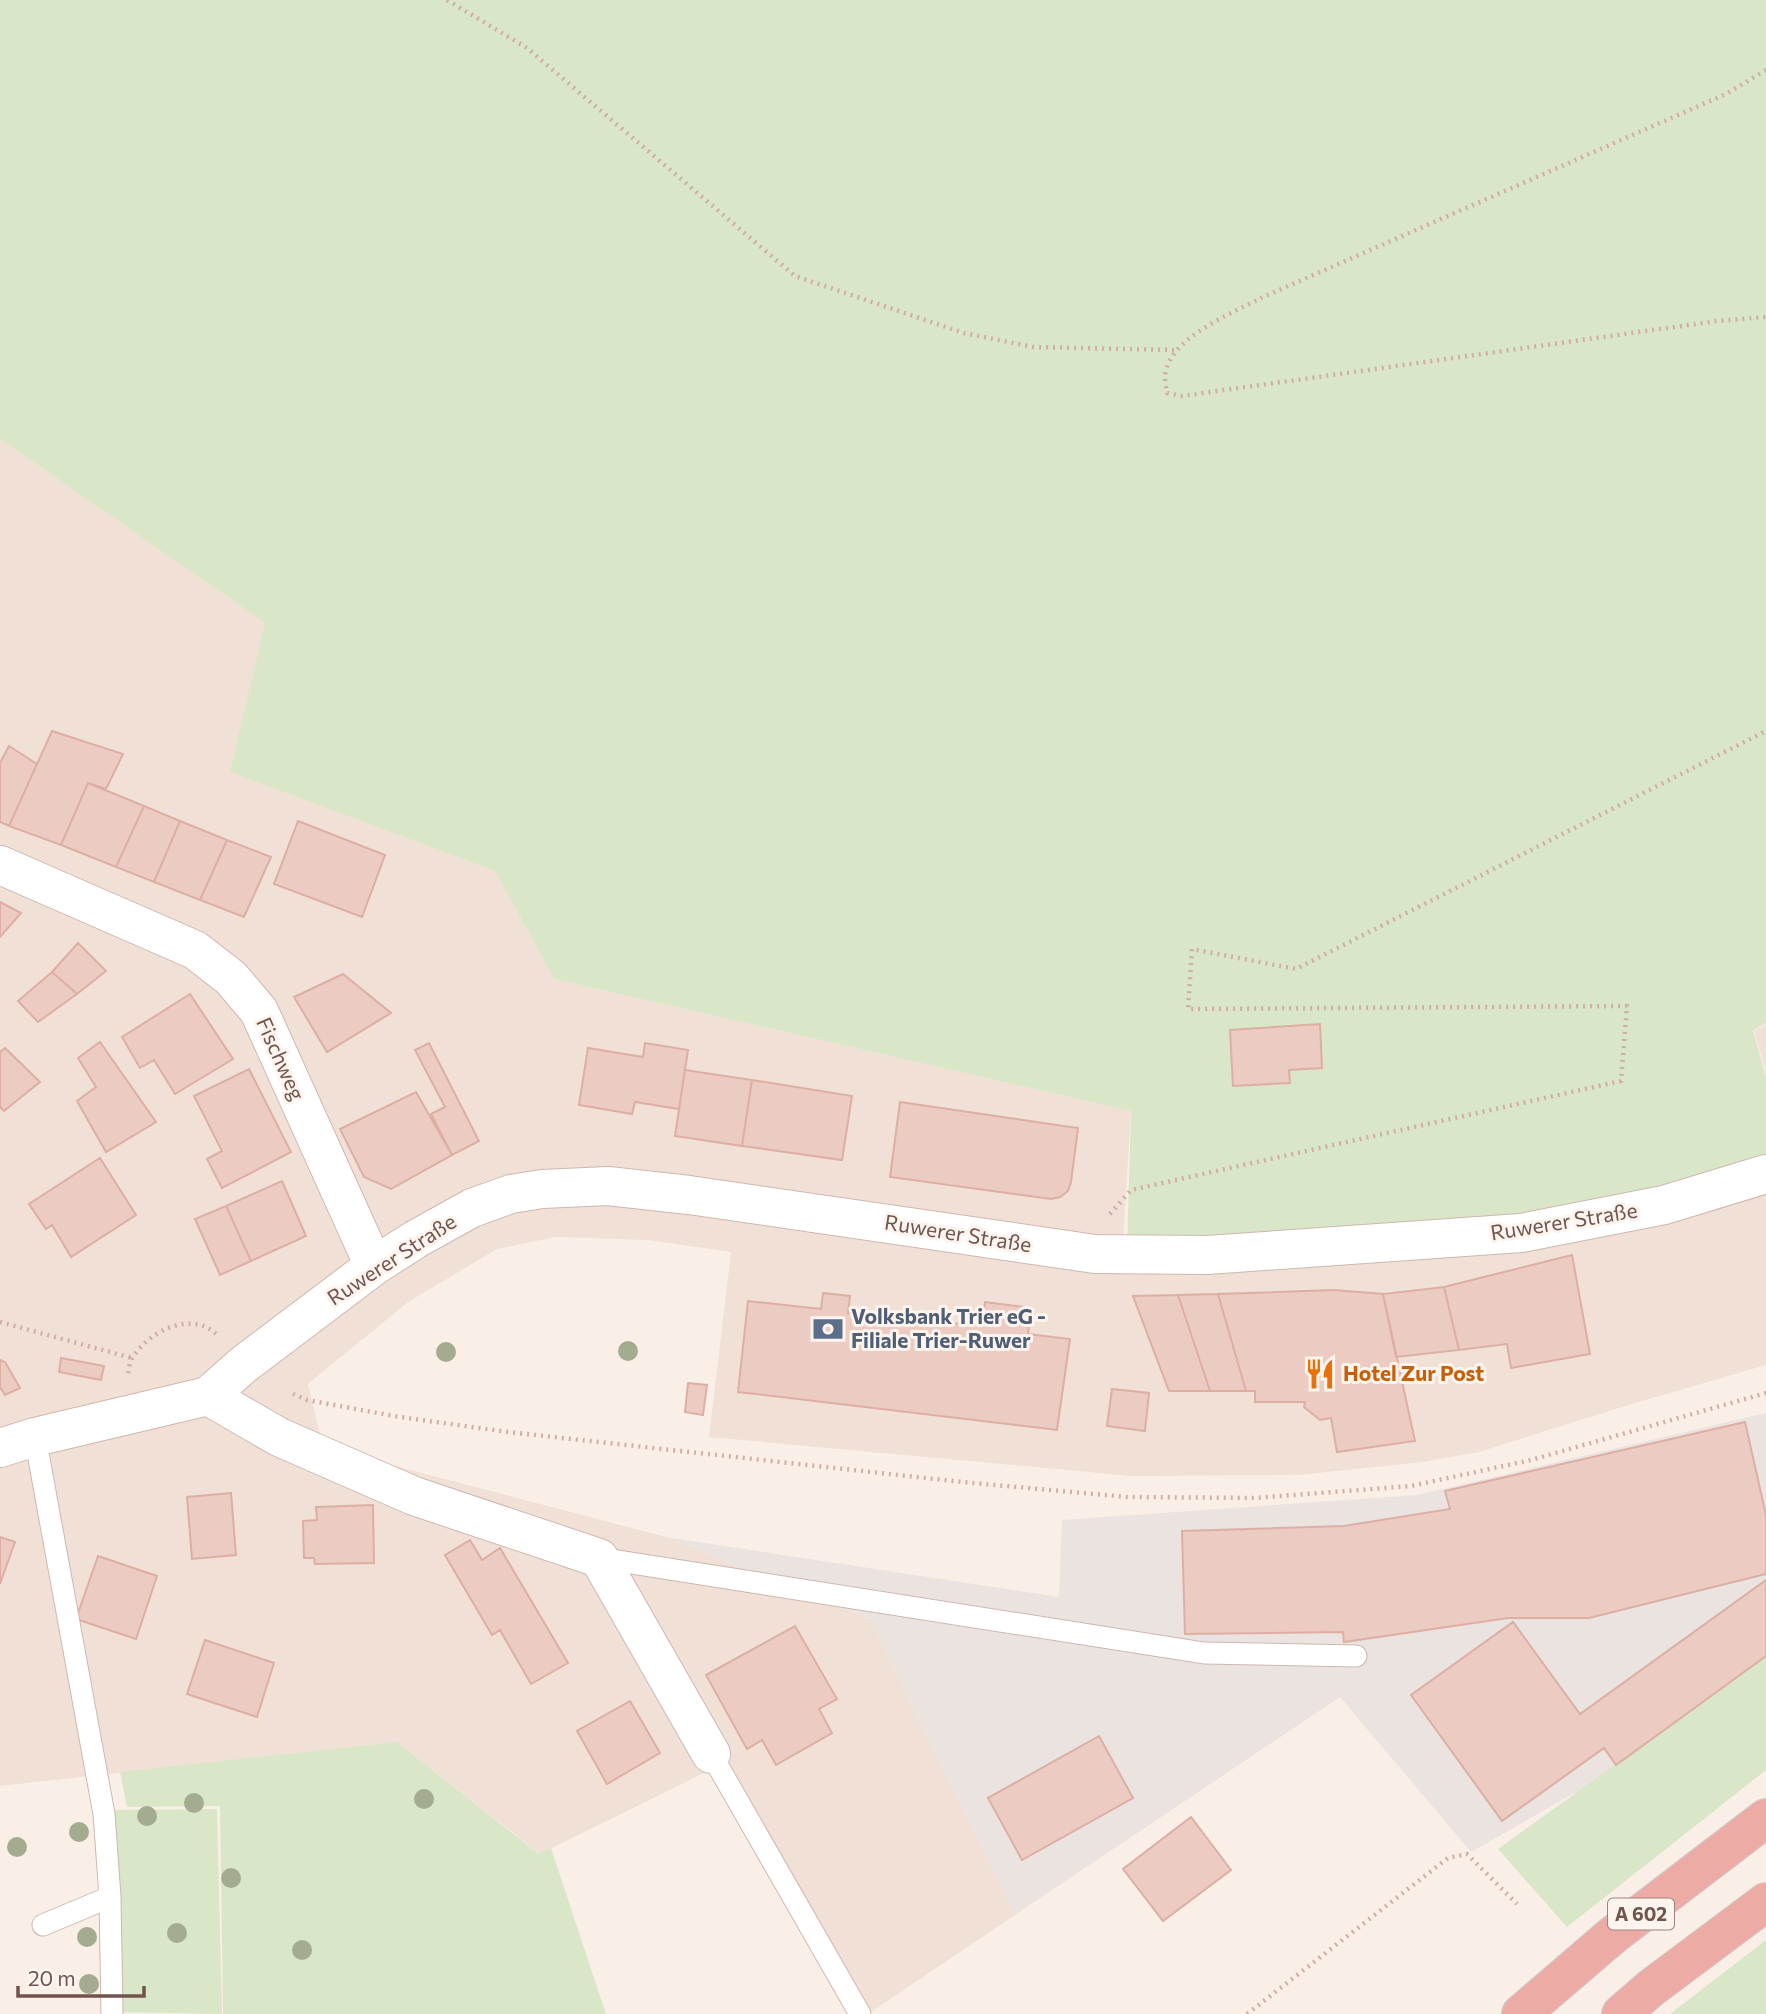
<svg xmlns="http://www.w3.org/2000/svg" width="1766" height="2014" viewBox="0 0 1766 2014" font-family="Commissioner,sans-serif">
  <rect width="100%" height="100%" fill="#faefe7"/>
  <!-- residential -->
  <path fill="#f1e0d6" d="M0 439 265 623 231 772 495 871 554 979 1131 1111 1122 1259 1766 1175V1365L1625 1406 1479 1452 1423 1462 1298 1475 1131 1476 709 1437 731 1252 647 1240 556 1237 497 1249 408 1302 308 1384 323 1447 666 1537 870 1619 1015 1915 868 2014 728 1761 540 1854 397 1742 0 1786Z
    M1766 1024V1073L1754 1030Z"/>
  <!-- industrial -->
  <path fill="#ebe3e0" d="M1766 1413V1684L1471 1852 1340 1697 1015 1915 870 1619 666 1537 1059 1597 1062 1520 1417 1495Z"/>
  <!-- green -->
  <path fill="#d9e6c7" d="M0 0H1766V1023L1753 1030 1766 1077V1172L1663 1207 1127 1247 1131 1111 554 979 495 871 230 772 265 623 0 439Z
    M1766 1656V1770L1567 1927 1498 1849Z
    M397 1742 539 1854 551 1848 606 2014H223L220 1806 127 1807 120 1772Z
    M217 1809 222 2014 117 2012 109 1810Z
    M1766 1940V2014H1670Z"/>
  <!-- building -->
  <path fill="#eccbc2" stroke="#ddafa4" stroke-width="2" d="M52 731 123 754 106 789 88 783 61 845 9 826Z
    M9 746 37 764 9 826 0 822V763Z
    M88 783 144 806 116 867 61 845Z
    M144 806 180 821 154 882 116 867Z
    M180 821 227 840 200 900 154 882Z
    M298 821 385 855 362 917 274 884Z
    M227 840 271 857 244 917 200 900Z
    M0 902 21 913 0 937Z
    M78 943 106 971 77 994 52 972Z
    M52 972 77 994 38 1022 18 1001Z
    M343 974 391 1013 327 1052 294 997Z
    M190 994 233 1059 175 1094 154 1060 140 1068 122 1037Z
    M1320 1024 1322 1068 1289 1070 1290 1083 1233 1086 1230 1030Z
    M100 1042 156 1122 106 1152 77 1101 96 1087 78 1058Z
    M429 1043 479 1141 452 1155 431 1114 445 1107 415 1050Z
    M645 1043 688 1050 679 1109 635 1102 632 1114 579 1105 588 1048 643 1057Z
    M5 1048 40 1082 4 1111 0 1107V1052Z
    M249 1069 291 1152 222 1188 207 1159 222 1151 194 1096Z
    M685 1070 752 1080 742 1146 675 1136Z
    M752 1080 852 1096 842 1160 742 1146Z
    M416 1092 452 1155 391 1189 364 1177 340 1129Z
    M900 1102 1078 1128 1071 1182 1068 1191 1060 1197 1051 1199 890 1177Z
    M100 1158 136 1215 71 1257 52 1225 46 1229 29 1204Z
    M282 1181 306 1236 251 1261 226 1206Z
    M226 1206 251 1261 220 1275 195 1219Z
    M1572 1255 1590 1354 1511 1368 1507 1344 1459 1350 1444 1287Z
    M1444 1287 1459 1350 1396 1357 1383 1294Z
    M1334 1290 1383 1294 1415 1441 1337 1452 1331 1418 1320 1420 1304 1407 1305 1402H1255V1391H1246L1218 1294Z
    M823 1293 850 1296 848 1313 982 1326 985 1302 1031 1308 1028 1334 1070 1339 1057 1430 738 1392 748 1301 821 1309Z
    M1218 1294 1246 1391H1210L1178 1295Z
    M1178 1295 1210 1391H1169L1133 1296Z
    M61 1358 104 1366 101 1380 59 1372Z
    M0 1360 5 1362 20 1388 5 1395 0 1387Z
    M688 1383 707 1385 703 1415 685 1412Z
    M1112 1389 1149 1393 1145 1431 1107 1426Z
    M1745 1422 1766 1515V1574L1589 1618H1508L1344 1642 1343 1632 1185 1634 1182 1531 1344 1526 1450 1509 1445 1491Z
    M231 1493 236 1555 192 1559 187 1497Z
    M373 1505 374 1563 315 1564 314 1558H304L303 1521 317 1520 316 1507Z
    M0 1537 15 1542 0 1584Z
    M470 1540 482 1560 500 1548 568 1663 531 1684 500 1630 492 1635 445 1555Z
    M98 1556 157 1576 136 1639 76 1619Z
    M1766 1580V1656L1616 1765 1604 1748 1502 1821 1411 1695 1513 1622 1580 1714Z
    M795 1626 837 1699 819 1709 832 1733 776 1765 762 1740 747 1749 706 1675Z
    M205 1640 274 1663 257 1717 187 1694Z
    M630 1701 660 1753 607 1784 577 1731Z
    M1099 1736 1133 1798 1022 1860 988 1798Z
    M1191 1817 1231 1870 1163 1921 1123 1869Z"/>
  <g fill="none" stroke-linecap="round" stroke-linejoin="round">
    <!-- service casing -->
    <g stroke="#cdb8b1" stroke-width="23">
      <path id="service" d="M35 1437 104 1814 110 1897 112 2014
        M599 1558 1204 1653 1356 1656
        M711 1754 860 2014
        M43 1925 110 1897"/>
    </g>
    <!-- minor casing -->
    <g stroke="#cdb8b1" stroke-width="40">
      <path id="minor" d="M208 1396 279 1437 414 1496 599 1558 711 1754"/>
    </g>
    <!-- secondary casing -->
    <g stroke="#cfb7af" stroke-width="40">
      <path id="secondary" d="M0 865 195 950 231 978 259 1011 374 1266
        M0 1448 35 1437 208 1396 243 1365 374 1266 416 1239 472 1208 511 1194 542 1189 608 1186 689 1195 1095 1254 1207 1255 1521 1233 1664 1205 1766 1174"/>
    </g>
    <!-- motorway casing -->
    <g stroke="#d4ccca" stroke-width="40">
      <path id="motorway" d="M1521 2014 1613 1935 1766 1818
        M1621 2014 1651 1988 1766 1902"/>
    </g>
    <!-- path -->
    <path stroke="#d1aea5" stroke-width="4.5" stroke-dasharray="2 5" stroke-linecap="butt" d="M447 0 527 48 795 276 964 333 1033 347 1176 350
      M1766 70 1726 94 1261 298C1231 314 1168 338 1165 376 1165 381 1166 388 1167 393L1182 396 1717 321 1766 317
      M1110 1214 1131 1190 1621 1081 1627 1006 1188 1009 1192 949 1296 969 1766 731
      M0 1322 132 1358
      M128 1373C129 1368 130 1361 133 1357 149 1331 193 1309 218 1336
      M293 1394 307 1400 400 1417 508 1432 962 1482 1127 1497 1254 1498 1411 1486 1531 1460 1766 1393
      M1247 2014 1448 1858 1467 1854 1517 1904"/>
    <!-- service -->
    <use href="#service" stroke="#fff" stroke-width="21"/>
    <!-- minor -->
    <use href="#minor" stroke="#fff" stroke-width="38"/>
    <!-- secondary -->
    <use href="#secondary" stroke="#fff" stroke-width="38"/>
    <!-- motorway -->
    <use href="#motorway" stroke="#edaba5" stroke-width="38"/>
  </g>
  <!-- trees -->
  <g fill="#a4ac90">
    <circle cx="628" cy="1351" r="10"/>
    <circle cx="446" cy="1352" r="10"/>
    <circle cx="424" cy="1799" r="10"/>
    <circle cx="194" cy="1803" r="10"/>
    <circle cx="147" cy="1816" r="10"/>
    <circle cx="79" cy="1832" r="10"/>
    <circle cx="17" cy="1847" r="10"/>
    <circle cx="231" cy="1878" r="10"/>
    <circle cx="177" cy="1933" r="10"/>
    <circle cx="87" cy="1937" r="10"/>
    <circle cx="302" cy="1950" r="10"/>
    <circle cx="89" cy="1984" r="10"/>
  </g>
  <!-- icons -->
  <defs>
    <g id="bank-bare" transform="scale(2.415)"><path d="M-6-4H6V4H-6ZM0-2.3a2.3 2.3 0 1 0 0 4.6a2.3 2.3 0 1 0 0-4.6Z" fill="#5c6f8a" stroke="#fdf4ed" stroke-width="2.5" paint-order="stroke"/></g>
    <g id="restaurant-bare" transform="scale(2.415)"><path d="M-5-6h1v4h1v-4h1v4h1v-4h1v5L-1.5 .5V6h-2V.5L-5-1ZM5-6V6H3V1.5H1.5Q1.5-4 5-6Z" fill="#e8710a" stroke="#fdf4ed" stroke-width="2.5" paint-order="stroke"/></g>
  </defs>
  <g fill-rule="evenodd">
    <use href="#bank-bare" x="828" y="1329"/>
    <use href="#restaurant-bare" x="1320" y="1374"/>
  </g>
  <g text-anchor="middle" stroke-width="6" stroke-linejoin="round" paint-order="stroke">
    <!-- shield labels -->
    <rect fill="#fdf4ed" stroke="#9b847e" stroke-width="2" x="1608" y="1898.5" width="66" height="31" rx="5"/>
    <g font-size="19" font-weight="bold" fill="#71544e">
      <text x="1641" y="1921">A 602</text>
    </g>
    <!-- street labels -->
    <g font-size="21" fill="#71544e" stroke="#fdf4ed">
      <text transform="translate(280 1059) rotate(66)" y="7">Fischweg</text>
      <text transform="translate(1564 1222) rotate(-9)" y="7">Ruwerer Straße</text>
      <text transform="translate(958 1234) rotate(9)" y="7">Ruwerer Straße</text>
      <text transform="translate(392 1260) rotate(-33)" y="7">Ruwerer Straße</text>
    </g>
    <!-- service labels -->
    <g font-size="21" font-weight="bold" fill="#4e5e75" stroke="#fdf4ed" text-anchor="start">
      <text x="851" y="1324">Volksbank Trier eG -<tspan x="851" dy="24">Filiale Trier-Ruwer</tspan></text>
    </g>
    <!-- food labels -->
    <g font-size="21" font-weight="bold" fill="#c56008" stroke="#fdf4ed" text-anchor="start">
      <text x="1343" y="1381">Hotel Zur Post</text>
    </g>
  </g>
  <!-- scale -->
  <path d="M18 1986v10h126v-10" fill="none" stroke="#71544e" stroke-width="3.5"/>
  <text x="28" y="1986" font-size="21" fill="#71544e" stroke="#fdf4ed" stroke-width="5" paint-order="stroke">20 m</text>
</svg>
